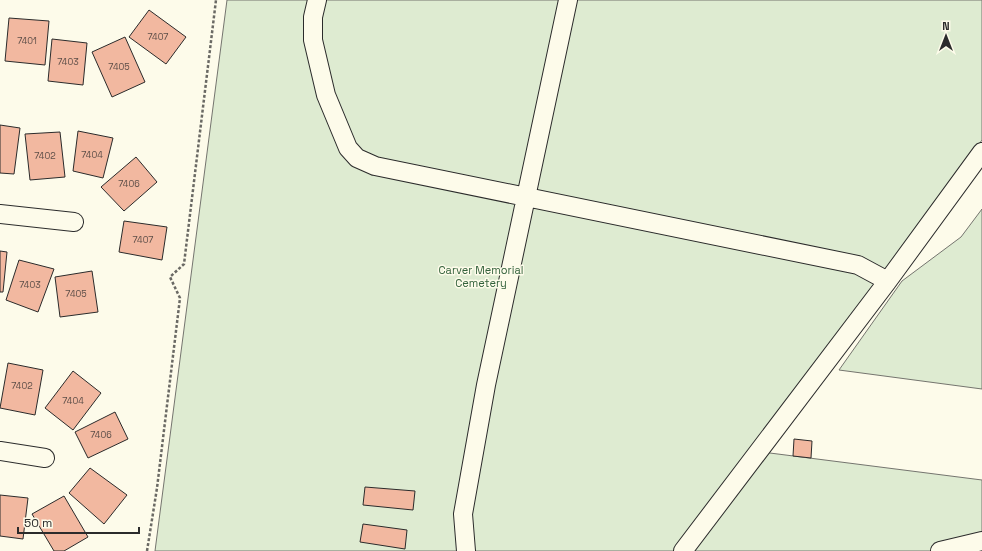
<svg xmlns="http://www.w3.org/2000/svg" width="982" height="551" viewBox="0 0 982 551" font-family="'Space Grotesk',sans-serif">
  <rect width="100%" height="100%" fill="#fdfbea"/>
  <!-- green -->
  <path fill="#deebd1" stroke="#74746e" d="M227 0H982V140L754 451 982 480V551H155Z
    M982 209V389L839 370 902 281 961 237Z"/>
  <!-- building -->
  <path fill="#f2b8a0" stroke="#2b2b2b" d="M149 10 186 37 166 64 129 37Z
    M9 18 49 21 45 65 5 61Z
    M125 37 145 82 112 97 92 52Z
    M52 39 87 43 83 85 48 81Z
    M0 125 20 128 14 174 0 173Z
    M78 131 113 138 103 178 73 171Z
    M60 132 65 177 30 180 25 134Z
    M136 157 157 182 124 211 101 187Z
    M124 221 167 227 162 260 119 252Z
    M0 251 7 252 3 292H0Z
    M19 260 54 269 38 312 6 300Z
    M92 271 98 312 60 317 55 277Z
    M8 363 43 370 35 415 0 408Z
    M73 371 101 393 73 430 45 408Z
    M115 412 128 439 88 458 75 432Z
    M794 439 812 441 811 458 793 456Z
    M90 468 127 495 104 524 69 493Z
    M365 487 415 491 413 510 363 505Z
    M0 495 28 498 23 539 0 536Z
    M64 496 88 537 64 551H54L32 514Z
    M363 524 407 530 405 549 360 542Z"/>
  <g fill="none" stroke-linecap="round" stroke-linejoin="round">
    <!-- minor casing -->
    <g stroke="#2b2b2b" stroke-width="20">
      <path id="minor" d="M317 0 313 17V40L326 95 348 148 357 158 375 166 858 265 884 279 887 282
        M0 214 74 222
        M0 451 45 458
        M466 551 463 514 486 385 568 0
        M683 551 887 282 982 152
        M940 551 982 541"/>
    </g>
    <!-- path -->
    <path stroke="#6a6964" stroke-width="2.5" stroke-dasharray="3 2" stroke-linecap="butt" d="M147 551 157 488 180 298 170 277 184 264 216 0"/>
    <!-- minor -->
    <use href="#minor" stroke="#fdfbea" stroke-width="18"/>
  </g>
  <g text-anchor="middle" stroke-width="3" stroke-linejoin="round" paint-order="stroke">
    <!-- number labels -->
    <g font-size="9" fill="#5d4e48">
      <text x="158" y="40">7407</text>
      <text x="27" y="44">7401</text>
      <text x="68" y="65">7403</text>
      <text x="119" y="70">7405</text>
      <text x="92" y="158">7404</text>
      <text x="45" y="159">7402</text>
      <text x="129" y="187">7406</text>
      <text x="143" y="243">7407</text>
      <text x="30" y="288">7403</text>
      <text x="76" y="297">7405</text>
      <text x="22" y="389">7402</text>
      <text x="73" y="404">7404</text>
      <text x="101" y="438">7406</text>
    </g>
    <!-- park labels -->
    <g font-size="11" fill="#34623c" stroke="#fdfbea">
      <text x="481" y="274">Carver Memorial<tspan x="481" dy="13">Cemetery</tspan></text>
    </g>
  </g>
  <!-- north arrow -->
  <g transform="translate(946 36)" stroke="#fdfbea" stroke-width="3" paint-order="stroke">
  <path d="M0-3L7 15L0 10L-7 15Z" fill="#2b2b2b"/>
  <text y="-6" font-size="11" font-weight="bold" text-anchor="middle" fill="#2b2b2b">N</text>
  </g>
  <!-- scale -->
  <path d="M18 527v6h121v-6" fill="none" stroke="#2b2b2b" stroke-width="2"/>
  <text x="24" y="527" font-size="12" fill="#2b2b2b" stroke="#fdfbea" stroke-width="3" paint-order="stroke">50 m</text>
</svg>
